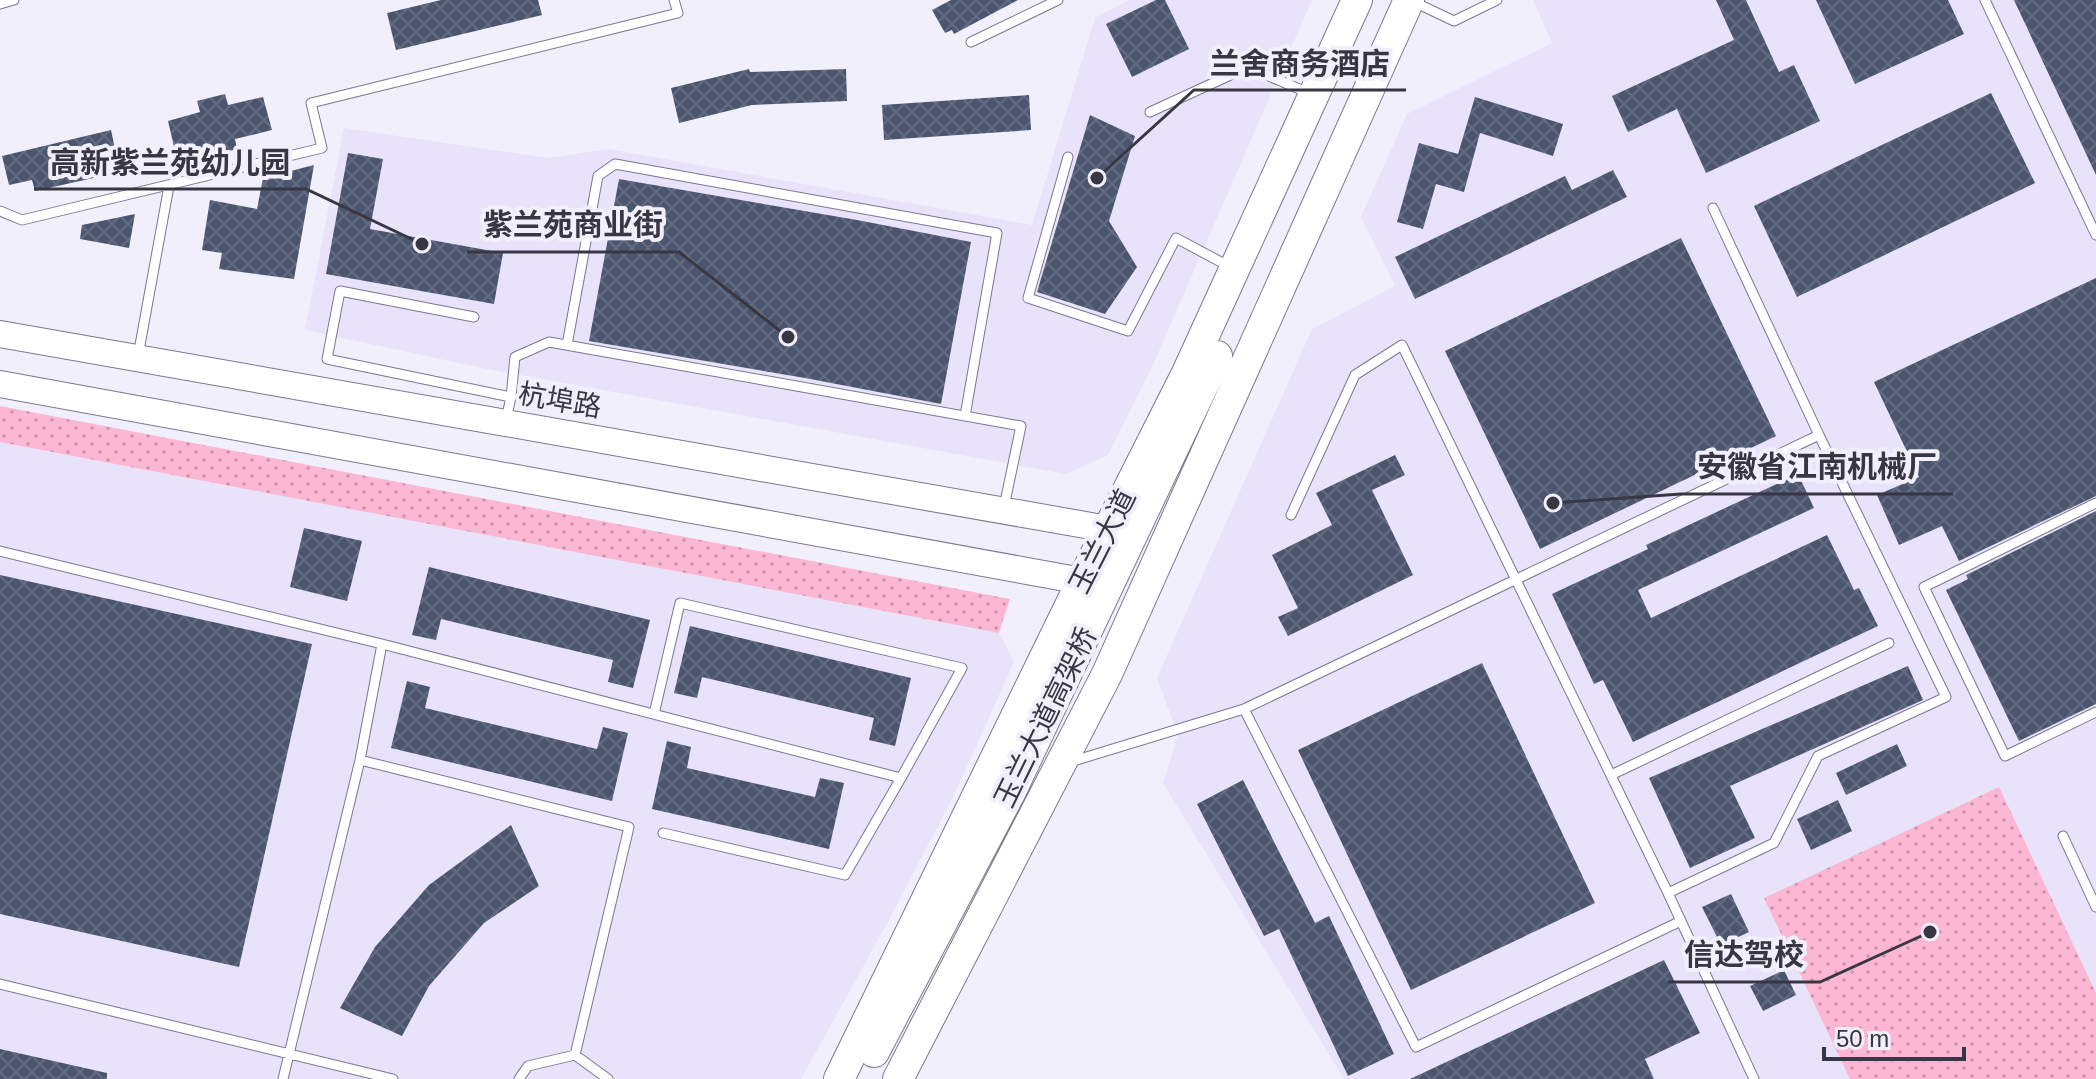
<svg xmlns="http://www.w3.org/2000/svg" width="2096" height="1079" viewBox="0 0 2096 1079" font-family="Helvetica,'Noto Sans SC',sans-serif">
  <defs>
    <pattern id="grass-dots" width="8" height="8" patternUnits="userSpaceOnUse" patternTransform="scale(2)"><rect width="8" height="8" fill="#fcb8d2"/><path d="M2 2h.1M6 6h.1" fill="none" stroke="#cd96ac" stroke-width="1.8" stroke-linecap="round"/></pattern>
    <pattern id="building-cross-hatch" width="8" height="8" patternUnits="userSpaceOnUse" patternTransform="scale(2)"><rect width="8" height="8" fill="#4b566e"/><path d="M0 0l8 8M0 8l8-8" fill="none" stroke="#636c80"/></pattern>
  </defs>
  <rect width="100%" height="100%" fill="#f2effc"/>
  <!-- built -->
  <path fill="#e8e2fa" d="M1129 0H1312L1152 367 1108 455 1066 474 487 369 305 330 344 128 548 158 609 149 1032 225 1095 18Z
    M1533 0H2096V1079H1344L1163 783 1178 735 1157 678 1312 329 1395 286 1361 217 1407 114 1552 43Z
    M0 442 999 633 1014 662 955 793 888 922 801 1079H0Z"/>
  <!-- grass -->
  <path fill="url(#grass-dots)" d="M0 406 1010 599 999 633 0 442Z
    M1999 787 2096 993V1079H1850L1764 898Z"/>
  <!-- building -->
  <path fill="url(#building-cross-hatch)" d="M441 0H538L542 15 396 50 387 13Z
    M951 0H1018L954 34 952 30 945 33 932 10Z
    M1156 0H1165L1189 49 1132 77 1106 24Z
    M1716 0H1746L1779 72 1794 65 1820 121 1706 173 1677 109 1628 132 1612 96 1734 40Z
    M1816 0H1948L1964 34 1855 84Z
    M2014 0H2096V175Z
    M749 69 750 72 846 69 847 101 752 105 679 123 671 88Z
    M1991 93 2035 183 1797 297 1754 206Z
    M225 94 228 105 263 97 272 130 235 139 237 149 214 155 212 146 176 155 168 121 200 112 197 101Z
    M1029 95 1031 130 884 140 882 105Z
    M1475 97 1563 124 1553 156 1480 133 1464 192 1436 184 1423 229 1397 222 1419 143 1458 154Z
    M1090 115 1135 136 1109 221 1137 267 1105 314 1037 292Z
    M111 130 118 163 96 168 98 177 35 191 32 180 9 185 2 156Z
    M348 153 383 159 370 229 503 253 494 304 326 274Z
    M314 165 294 279 219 269 222 253 202 250 210 200 257 209 263 178Z
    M1613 170 1627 197 1415 299 1395 257 1565 176 1572 190Z
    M619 179 857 220 971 242 941 404 805 378 589 341Z
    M135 214 129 248 80 239 82 225Z
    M1681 238 1776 436 1540 549 1445 351Z
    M2096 278V496L1959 561 1942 526 1899 545 1877 495 1919 477 1874 382Z
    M1395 455 1405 475 1372 490 1413 575 1288 636 1278 617 1298 608 1272 555 1332 525 1316 493Z
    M1798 474 1814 508 1638 590 1651 618 1827 535 1854 590 1859 588 1878 626 1633 742 1603 680 1594 684 1552 594 1648 549 1646 545Z
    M2096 511V704L2019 741 1946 590 1968 579 1966 575Z
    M304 528 362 541 347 601 290 587Z
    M429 567 650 620 633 688 608 682 613 660 441 619 436 640 412 635Z
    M0 575 312 644 239 967 0 914Z
    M690 626 911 678 895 746 869 740 874 718 702 677 697 698 674 693Z
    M1482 663 1595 903 1411 990 1298 750Z
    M1908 666 1923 700 1730 786 1755 838 1690 868 1649 778Z
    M407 681 430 687 425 708 597 749 603 727 628 733 612 801 391 748Z
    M667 741 691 747 687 768 815 797 820 778 844 783 829 849 652 809Z
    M1897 744 1907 766 1846 795 1836 773Z
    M1243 780 1315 923 1329 916 1394 1054 1348 1076 1279 929 1264 936 1197 804Z
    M1838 800 1852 831 1811 850 1797 819Z
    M511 825 539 886 484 923 429 986 402 1036 340 1008 375 947 429 885Z
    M1731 894 1749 932 1721 945 1702 907Z
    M1664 960 1700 1033 1645 1059 1654 1079H1410Z
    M1784 970 1796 995 1763 1011 1750 986Z
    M0 1049 107 1073V1079H0Z"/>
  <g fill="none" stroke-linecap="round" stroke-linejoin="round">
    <!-- service casing -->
    <g stroke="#7c7692" stroke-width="11">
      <path id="service" d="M1985 0 2096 235
        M1414 2 1454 21 1497 0
        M0 4 14 0
        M971 42 1058 0
        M1150 112 1248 67 1311 94
        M1068 157 1028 298 1128 331 1176 238 1232 268
        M0 211 22 220 322 148 311 103 678 13 674 0
        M474 317 340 291 327 359 511 397 506 420
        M567 345 598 176 615 164 997 233 965 416
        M138 356 169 186
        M511 397 515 357 549 342 1021 426 1004 507
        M2096 503 1924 587 2005 756 2096 712
        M1291 515 1355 375 1402 345 1668 893 1754 1079
        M0 551 382 644 360 760
        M382 644 901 778 845 875 663 833
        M1244 709 1416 1047 1681 921
        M654 714 680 603 962 668 901 778
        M1070 762 1244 709 1819 435 1713 208
        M1611 775 1889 643
        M2063 836 2096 907
        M1668 893 1774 843 1818 756 1946 697 1819 435
        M0 984 393 1079
        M283 1079 360 760 629 827 575 1055
        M519 1079 528 1066 575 1055 608 1079"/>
    </g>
    <!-- secondary casing -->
    <g stroke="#7c7692" stroke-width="28">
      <path id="secondary" d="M0 334 1108 529
        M0 384 1082 581"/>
    </g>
    <!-- primary casing -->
    <g stroke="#7c7692" stroke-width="32">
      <path id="primary" d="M874 1052 1011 791 1217 356
        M839 1079 1082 581 1187 373 1357 0
        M898 1079 1107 674 1409 0"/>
    </g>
    <!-- service -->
    <use href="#service" stroke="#fff" stroke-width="9"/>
    <!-- secondary -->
    <use href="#secondary" stroke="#fff" stroke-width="26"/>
    <!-- primary -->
    <use href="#primary" stroke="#fff" stroke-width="30"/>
  </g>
  <g text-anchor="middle" stroke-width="8" stroke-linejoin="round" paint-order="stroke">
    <!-- street labels -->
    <g font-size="28" fill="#393643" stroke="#f2effc">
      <text transform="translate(560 400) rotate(10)" y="10">杭埠路</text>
      <text transform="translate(1102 541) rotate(-63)" y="10">玉兰大道</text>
      <text transform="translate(1045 717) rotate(-64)" y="10">玉兰大道高架桥</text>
    </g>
  </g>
  <!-- callouts -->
  <path fill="none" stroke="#393643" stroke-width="3" d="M1097 178L1194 90H1406M422 244L306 189H34M788 337L679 252H467M1553 503L1681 494H1953M1930 932L1820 982H1668"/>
  <g fill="#393643" stroke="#f2effc" stroke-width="3">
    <circle cx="1097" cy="178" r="8"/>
    <circle cx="422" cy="244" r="8"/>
    <circle cx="788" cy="337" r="8"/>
    <circle cx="1553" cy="503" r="8"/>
    <circle cx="1930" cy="932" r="8"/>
  </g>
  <g font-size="30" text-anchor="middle" font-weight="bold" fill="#393643" stroke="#f2effc" stroke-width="8" stroke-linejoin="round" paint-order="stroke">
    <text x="1300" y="74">兰舍商务酒店</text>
    <text x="170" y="173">高新紫兰苑幼儿园</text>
    <text x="573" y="235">紫兰苑商业街</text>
    <text x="1817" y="477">安徽省江南机械厂</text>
    <text x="1744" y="965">信达驾校</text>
  </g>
  <!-- scale -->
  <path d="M1824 1047v12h140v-12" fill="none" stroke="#393643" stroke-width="4"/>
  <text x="1836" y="1047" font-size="24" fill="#393643" stroke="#f2effc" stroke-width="6" paint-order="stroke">50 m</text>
</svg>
